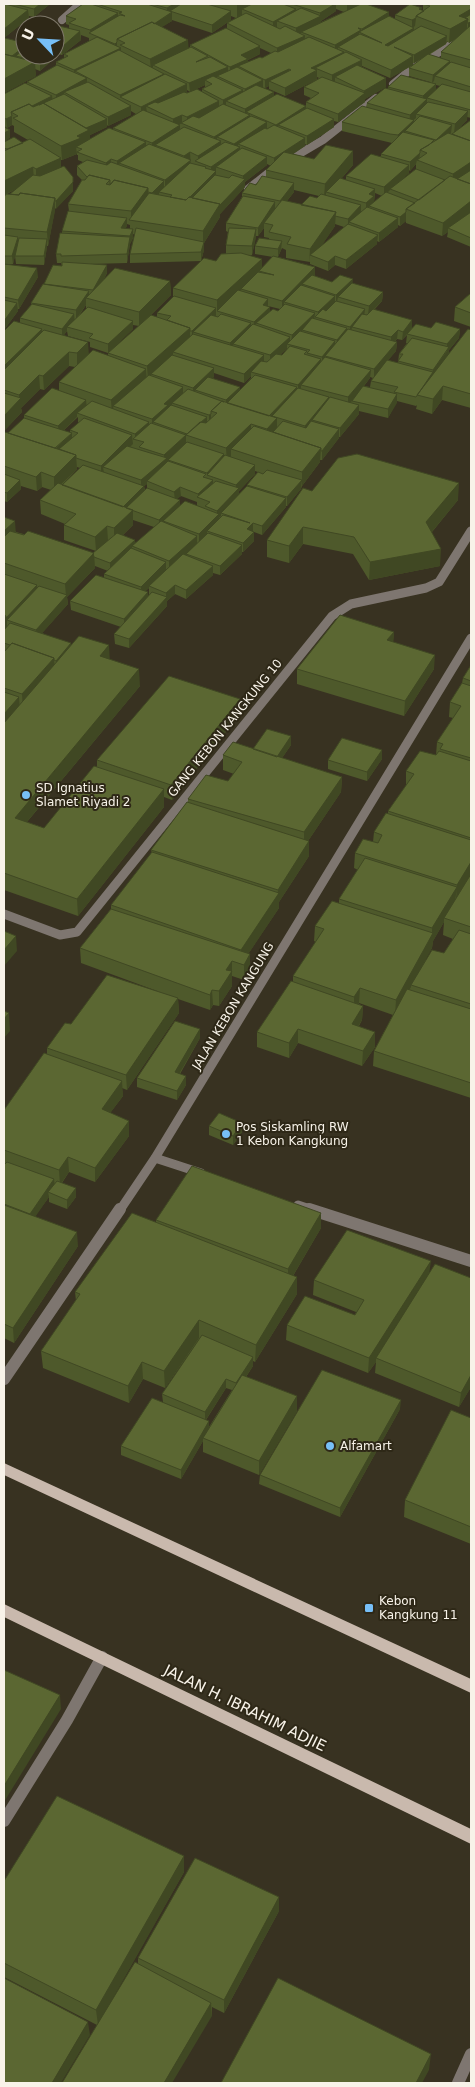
<svg xmlns="http://www.w3.org/2000/svg" width="475" height="2087" viewBox="0 0 475 2087" font-family="'DejaVu Sans',sans-serif">
  <rect width="100%" height="100%" fill="#383221"/>
  <g fill="none" stroke-linecap="round" stroke-linejoin="round">
    <!-- service -->
    <path stroke="#7e7670" stroke-width="12" d="M4 1821 67 1720 102 1657"/>
    <!-- minor-far2 -->
    <path stroke="#7e7670" stroke-width="8" d="M62 20 80 4
      M393 84 409 71 471 32
      M248 189 272 170 323 140 376 98"/>
    <!-- minor-far1 -->
    <path stroke="#7e7670" stroke-width="9" d="M4 914 60 935 77 932 332 616 351 604 426 588 439 582 471 531
      M155 1158 201 1173
      M298 1205 313 1210
      M120 1210 155 1158 471 638"/>
    <!-- minor -->
    <path stroke="#7e7670" stroke-width="12" d="M309 1209 471 1261
      M4 1379 120 1209
      M458 2083 471 2054"/>
    <!-- primary -->
    <path fill="#c9b9ad" fill-rule="evenodd" d="M4 1463 471 1679V1693L4 1475Z
      M4 1604 471 1829V1844L4 1617Z"/>
  </g>
  <!-- wall -->
  <path fill="#4e592b" fill-rule="evenodd" d="M4 4H50L34 17 29 16V18L4 38Z
    M83 4H207L210 5V4H360L389 12V16L395 19V15L423 10V4H471V118L467 117V120L456 131 471 120V247L447 237 448 232 442 236 406 223V221L400 226 398 225V227L379 242 377 241V244L346 269 335 265 328 271 310 264V262L286 258V250L282 248 278 257 315 267V276L332 282 352 283 383 292 382 301 374 310 412 320V328L460 329 459 338 449 350V354L471 330V408L442 400 432 414 416 409 417 405 416 406 397 401 388 418 359 411V414L340 437H339V438L322 460H320V462L302 486 301 489 287 506H286V507L262 535 254 532V541L243 552H242V554L220 575 213 573V575L186 599 175 594 167 601V606L129 648 115 644 114 634 121 627 71 610 70 601 104 578V574L108 571 95 566V568L67 597 68 604 42 633 71 646 110 659 140 686 27 822 44 828 97 767V760L240 699V714L172 800 164 797V807L78 916 4 890V517L16 532 94 553 96 551 64 540V525L65 524 41 514 40 500 51 490 42 487 37 491 21 486V489L7 502 4 501V433H8L24 418V415L59 391V382L75 367 69 366 44 390 40 389 21 408 22 412 4 431V331L20 323V318L31 305V303L44 285V284L62 266 61 263H57L56 254 62 233V231L69 211 68 204 82 180 77 175V166L83 162 78 160V155H77V154L62 160H61V168L73 177V191L55 209 48 246H47L44 265 16 264 15 256 13 264H4V197L5 194 4 195V142L23 143 28 140 14 132V126L12 125 7 128 4 126V94L27 84V82L56 66V62L64 58V54L89 41V38L81 35V40L62 55 58 54V55L40 71 35 69 36 76 4 93V39L25 55H55V25L69 29V25L66 24V16ZM336 9 344 12 321 22V21L336 11ZM231 16 236 18 227 23V29L190 45V47L188 48 161 27 172 21V20L212 33 231 20ZM456 39 441 52V58L429 55 446 44 447 41 449 43ZM260 48 271 53 262 58 248 62V60L260 54ZM422 59 409 68V76L430 82 388 87V89L367 103 366 107 342 122V131L392 143 381 154V156L346 176V180L341 179 353 165V151L314 159 293 154 305 146V144L307 145 334 127V121L338 122 365 102V99L386 87V78L362 67V66L390 78 413 65V63H414ZM317 77 319 78 304 87V95L311 98 306 102V108L274 96 263 88H265L269 86V89L285 96 317 79ZM205 85V87L202 89V92L186 93 187 92V90L190 92ZM436 85 440 86 436 90ZM131 111 136 114 113 128V130L90 139V135L107 127V125L108 126 131 115ZM267 164 271 166 266 170V177L242 193V197L226 223V231L228 232 226 245V254H230L216 261 173 288V297L157 313V317L144 322 171 295 170 281 104 279 107 273 91 264 127 263 130 244 133 238V234L135 235 130 254V263L201 261 204 250V243L220 217V214L245 187V182L267 165ZM416 164V169L398 183 409 173V170L410 171ZM16 189 10 194H7ZM294 190 319 196 317 198 301 205 287 201 294 192ZM375 193 382 196 374 202ZM127 224 130 225V229L126 228ZM335 224 344 227 321 246 335 226ZM264 228V237L269 238V239L255 246V254L273 257 262 268 247 255H252L256 236H258ZM86 305V309L79 316ZM268 306 280 309 278 311 270 312V307ZM133 325 139 326 108 353V356L89 354 64 335 67 331 68 336 90 342V347L108 353 133 329ZM407 335 406 343H407L399 354 398 363 388 360 396 351 397 342H395L397 339 402 340ZM287 348V349L282 355H280ZM214 373 244 383 251 376V378L240 390 212 378 214 377ZM370 377 373 378 371 381 370 387 364 386 370 378ZM78 417V422L79 423 70 430V433L63 431ZM77 467 80 468 62 485 77 469ZM255 471 258 472 247 485V486L239 494V491L255 474ZM147 484V488L145 490 144 486ZM181 496 197 502V506H180L176 499ZM133 520 154 527 136 543 123 535 133 525ZM149 588V595H150L148 597 145 591Z
    M4 265 38 277 19 309H18V311L4 330Z
    M471 293V327L454 321 455 307Z
    M312 491 458 500 432 532 440 566 369 580 353 554 303 544 289 563 267 557V540Z
    M394 632 393 642 434 669 404 716 297 684V669Z
    M471 665V1098L373 1066 374 1051 393 1015 359 1003V1004L363 1006 362 1020 359 1026 375 1047 362 1066 298 1043 289 1058 257 1047V1032L293 981V976L316 942 314 941 315 926 339 903V899L358 870 354 868 355 853 373 842 374 832 388 814V811L406 786V771L436 755 437 742 453 718 449 717 450 702 462 683 463 678ZM444 922 443 935 453 939 444 953 425 960 432 948 433 941Z
    M291 736V745L282 758 342 777 341 792 308 841 309 856 279 902V908L248 954H250V969L244 980 232 976V986L219 1006 213 1005 210 1010 178 999 179 1013 127 1090 122 1088 123 1096 110 1113 129 1121V1136L95 1182 69 1172 62 1183 76 1197 67 1209 49 1202V1197L35 1216 78 1246 14 1343 4 1338V1110L47 1054V1048L71 1024 157 991 81 963 80 948 111 909V905L152 853 151 850 188 802V799L228 781 234 774 223 770V755L253 749Z
    M382 750V759L367 781 328 769V760Z
    M200 1038 180 1074 186 1085 177 1100 137 1087V1078Z
    M209 1126 242 1132 233 1145 209 1135Z
    M156 1220 321 1228 293 1276 297 1294 255 1362 253 1361V1366L246 1377 297 1411 259 1475 203 1452V1441L181 1479 121 1455V1446L163 1402 162 1394 200 1338 165 1388 143 1379 129 1403 43 1368 41 1351 76 1301 75 1292 156 1222ZM226 1388 232 1390 209 1427 206 1420Z
    M430 1273 471 1387 459 1407 375 1373 376 1362 368 1373 286 1340 287 1325 355 1315 356 1312 313 1295 314 1280Z
    M400 1409 340 1517 259 1484 260 1475Z
    M471 1418V1544L404 1517 405 1500Z
    M184 1872 101 2018 138 1963V1958L279 1911 224 2013 212 2007V2016L97 2025 4 1977V1881Z"/>
  <!-- shaded-wall -->
  <path fill="#404823" d="M40 4H50L34 17V9Z
    M174 4H185L170 11V14L172 12V21L151 34V25L167 16V8Z
    M239 4H260L242 9V15L237 18V5Z
    M335 4H336V11L321 21V24L301 32V34L296 37V28L320 16V13Z
    M349 4H360L347 13V5Z
    M296 9V17L277 21V28L273 30V22Z
    M471 9V22L467 23V32L449 43 450 29 459 16Z
    M28 10 29 18 4 38V29Z
    M231 11V20L212 33V25Z
    M389 12V21L362 34V29Z
    M118 13V21L91 34 90 30Z
    M416 18 415 26 412 28V20Z
    M471 22V30L468 32V23Z
    M414 28 413 36 385 53V45Z
    M361 30V33L359 32V39L338 47V52L335 53V45Z
    M80 31 81 40 62 55V47Z
    M305 36 304 44 277 56V48Z
    M447 36 446 44 414 63V55Z
    M188 40 189 53 153 65V71L151 72 150 59Z
    M117 42V50L121 48V57L75 71 76 78 75 79 74 70 115 51V44Z
    M25 46V54L16 56V62L9 59Z
    M260 46V54L248 60V67L238 66V72L230 75V67L241 55Z
    M58 47V55L40 71V62L48 55H55V49Z
    M344 52 343 60 315 68V72L317 70V79L285 96V88L311 68Z
    M413 56V65L390 78 391 70Z
    M362 60V68L335 77V82L332 84V75Z
    M450 61V69L435 76 434 81 432 83 433 75Z
    M35 62 36 76 4 93V79Z
    M228 67V75L217 76V80H205V85L190 92 189 83Z
    M289 69 288 77 269 81V86L265 88V80Z
    M164 74V82L121 97 120 95Z
    M87 78V86L64 92V99L56 103V95Z
    M386 78V87L365 99V102L338 122V114L364 94V91Z
    M263 80V88L245 98V89Z
    M187 84V92L153 110 146 106 147 113 141 116V107Z
    M436 84V92L427 98V108L416 114V118L409 124 410 115 423 103V96Z
    M243 90V98L226 101V107L223 108V100Z
    M274 92V101L246 112V118L250 115V124L217 137V143L214 145V137L245 118V109Z
    M52 96 53 104 18 116 16 114Z
    M219 101V109L187 125V117Z
    M131 106V115L108 126V117Z
    M306 106V114L278 125V131L276 125Z
    M468 111 467 120 454 133 455 124Z
    M182 115V123L173 128V119Z
    M12 116V125L7 128 6 119Z
    M107 119V127L90 135V144L76 147 77 154 62 160 61 146 77 136 81 130Z
    M334 119V127L307 145V136Z
    M414 120 413 128 405 131V136L397 143 398 135Z
    M267 122V131L238 144V149L240 147V156L216 167V180L190 206 186 201 211 176V167L234 151V144Z
    M180 125V133L155 145 156 149 152 152V143Z
    M452 125 451 133 436 148V140Z
    M10 130V138L4 142V133Z
    M305 138V146L274 167V158Z
    M221 141V150L198 163V156Z
    M146 142V151L119 163 120 168 117 170V161Z
    M353 151V165L329 193 326 192V196L324 197 325 184Z
    M190 152 191 168 165 188V180L184 164V156Z
    M420 153 419 161 417 160 416 164 410 171V162Z
    M267 157V165L245 182V187L220 214V217L204 243V250L201 261V252L203 245V231L220 204 243 182V176Z
    M61 158V172L36 182V169Z
    M111 159V167L106 171V163Z
    M471 162V176L452 188 453 174Z
    M409 165V173L391 189H390V190L384 196V187Z
    M33 167 34 180 4 195V181Z
    M164 181V190L159 192V195L152 193Z
    M73 182V191L56 209V201Z
    M294 183V192L280 210V201Z
    M148 188V202L131 220V211Z
    M375 189 374 204 369 206V209L366 212V203L369 194Z
    M55 198V211L48 246 47 232Z
    M471 201V214L448 228V232L442 236 443 223Z
    M275 202V211L264 223V228L258 236V228Z
    M361 205V214L349 222V227L348 228V219Z
    M336 212 335 226 314 257 310 255 309 263 310 249Z
    M406 212V221L400 226V217Z
    M127 218V226L121 236V228Z
    M398 218V227L379 242V233Z
    M133 229V238L130 244 127 263V254L130 236Z
    M256 229V238L252 255V246Z
    M378 235 377 244 346 269V260Z
    M18 237V245L13 264 12 256Z
    M47 239V248L44 265V256Z
    M282 241 281 250 278 257V249Z
    M335 256V265L328 271V262Z
    M262 259V272L259 271V276L241 289V293L217 311V300Z
    M107 265V273L94 299 93 290Z
    M315 267V276L306 285 302 284V289L284 302V307L282 310V301Z
    M37 268 38 277 19 309 18 300Z
    M353 279 352 288 338 297 337 302 336 304V295Z
    M170 281 171 295 139 326V312Z
    M89 291V299L86 298V305L76 319V310Z
    M383 292 382 301 368 315 369 306Z
    M335 296V305L318 318V312Z
    M268 299V307L263 305Z
    M17 303 18 311 4 330V321Z
    M270 307V316L256 323V328L254 331V322Z
    M216 308V316L199 334 193 332V339L192 340V331Z
    M365 309 364 317 352 327 351 333 350 335V327Z
    M315 313 314 322 302 330 301 334 291 343 292 335Z
    M74 314 75 323 67 327V331L62 337V329Z
    M412 320V328L402 340 403 332Z
    M133 321V329L108 353V344Z
    M251 323V332L233 344V349L230 352V343Z
    M190 328V342L173 352V357L151 374V378L148 380 147 366Z
    M347 328V337L337 349V340Z
    M42 329 43 343 4 381V366Z
    M460 329 459 338 449 350V356L418 395 433 372V370L447 351V344Z
    M398 330 397 339 391 346V337Z
    M290 337V344H287V348L270 364V355Z
    M335 341V350L325 356V362L322 366V357Z
    M88 342 89 356 77 368V353Z
    M397 342 396 351 374 378V369Z
    M69 352V366L44 390 43 376Z
    M264 355V364L251 372V376L244 383V374Z
    M321 359 320 368 301 385V391L298 394V385Z
    M214 368V377L199 391 195 390V395L193 397V388Z
    M146 369 147 384 113 406 114 413 112 414 111 400Z
    M371 370 370 378 348 406V397Z
    M39 375 40 389 21 408 22 412 4 431V416L19 399V395Z
    M443 386 442 400 432 414 433 399Z
    M183 387V396L172 403V405L153 422V427L152 428V419L164 404Z
    M240 387V396L226 404V400Z
    M297 387V396L276 417 268 418Z
    M397 394V403L388 418V409Z
    M329 397V406L312 420V425L304 434 305 426Z
    M86 400 87 409 77 413V417L59 435 58 426Z
    M359 405V414L340 437V428Z
    M211 414V422L209 424V415Z
    M207 417V426L189 434Z
    M277 418V433L267 443V429Z
    M149 422V431L135 439V434Z
    M251 424V438L231 449V459L227 463 226 448Z
    M339 429V438L322 460V451Z
    M72 433V442L61 453 54 450Z
    M132 435 133 444 108 468 103 467 104 473 101 475V466Z
    M186 435V444L147 481V484L141 489V480L164 460V455Z
    M321 448 320 462 302 486V472Z
    M224 454V463L207 475V473Z
    M76 455 77 469 54 491V477Z
    M255 465V474L239 491V497L221 513V516L219 518V523L207 531V535L199 543V534L217 516V511L236 491V485Z
    M41 472 42 487 37 491 36 477Z
    M20 480 21 489 7 502V493Z
    M213 480V489L198 497V494Z
    M302 480 301 489 287 506V497Z
    M459 483 458 500 425 540 426 522Z
    M144 486 145 495 130 510 122 508Z
    M180 487 181 496 175 501 174 492Z
    M286 498V507L262 535V526Z
    M180 500V509L163 521V525L159 529V520Z
    M133 510V525L114 543V528Z
    M15 521 16 535 4 547V531Z
    M253 523V532L247 529Z
    M107 526 108 541 96 551 95 537Z
    M303 527V544L289 563V546Z
    M254 532V541L243 552V543Z
    M197 536V545L186 554V555L169 570V561Z
    M135 540 136 548 132 546V552L110 572V563Z
    M242 545V554L220 575V566Z
    M441 549 440 566 369 580 370 562Z
    M94 553 95 568 67 597 68 604 37 639 36 630 66 596 65 584Z
    M166 562V571L149 586V588L141 596V587Z
    M213 566V575L186 599V590Z
    M37 585 38 594 7 620V627L4 634V618Z
    M175 585V594L167 601V606L129 648V639L166 598V593Z
    M148 592 149 601 124 628V619Z
    M394 632 393 646 387 640Z
    M71 643V652L57 670 56 661Z
    M109 645 110 663 100 656Z
    M435 655 434 669 404 716 405 701Z
    M54 658 55 673 23 709 22 694Z
    M139 669 140 686 16 835 15 818Z
    M19 697 20 712 4 730V714Z
    M240 699V714L172 800 171 785Z
    M291 736V745L276 767V758Z
    M382 750V759L367 781V772Z
    M342 777 341 792 304 847V832Z
    M164 789V807L78 916 77 899Z
    M309 841V856L279 902V908L241 965V950L277 896 278 890Z
    M471 862V875L456 900 457 885Z
    M457 887 455 902 444 918V922L433 941 432 948 412 985H411V987L395 1015 396 1000 432 935V928Z
    M16 936 17 951 4 966V950Z
    M250 954V969L244 980V965Z
    M232 961V986L219 1006V991L226 970Z
    M360 988 359 1003 354 1012V997Z
    M212 990 213 1005 210 1010V995Z
    M178 998 179 1013 127 1090 126 1075Z
    M363 1006 362 1020 351 1038 352 1024Z
    M9 1013 10 1031 4 1038V1019Z
    M200 1029V1038L175 1081V1072Z
    M298 1029V1043L289 1058V1043Z
    M375 1032V1047L362 1066 363 1051Z
    M186 1076V1085L177 1100V1091Z
    M122 1081 123 1096 102 1124V1109Z
    M129 1121V1136L95 1182V1168Z
    M242 1123V1132L233 1145V1136Z
    M68 1157 69 1172 60 1185 59 1170Z
    M54 1179 55 1188 48 1192 49 1197 31 1223 30 1214Z
    M76 1188V1197L67 1209V1200Z
    M321 1213V1228L288 1284V1269Z
    M77 1232 78 1246 14 1343 13 1328Z
    M431 1261 429 1275 376 1358V1362L368 1373 369 1358Z
    M297 1277V1294L255 1362 256 1345Z
    M199 1320V1338L165 1388 164 1371Z
    M253 1357V1366L236 1392V1383Z
    M142 1362 143 1379 129 1403 128 1386Z
    M471 1375V1387L459 1407 461 1393Z
    M226 1379V1388L205 1421V1412Z
    M297 1396V1411L259 1475V1461Z
    M401 1400 400 1409 340 1517V1508Z
    M209 1421V1430L203 1438V1441L181 1479V1470Z
    M60 1695 61 1709 4 1802V1786Z
    M184 1856V1872L98 2025 96 2010Z
    M279 1897V1911L224 2013V2000Z
    M211 2003 212 2016 172 2083H164Z
    M88 2022 90 2035 61 2083H52Z
    M431 2054 429 2070 422 2083H416Z"/>
  <!-- building -->
  <path fill="#5b6732" stroke="#404823" d="M5 4 28 10 4 29V5Z
    M14 4H40L34 9Z
    M83 4H91L118 13 90 30 69 23 76 19 66 16Z
    M97 4H147L172 12 154 24 152 22 117 39V42L115 44 89 33 120 15 125 16 119 13 122 12Z
    M152 4H174L167 8Z
    M181 4H207L231 11 212 25 170 11Z
    M252 4H283L296 9 273 22 242 9Z
    M292 4H335L320 13Z
    M361 4H366L389 12 362 29 358 28 361 30 335 45 301 32Z
    M410 4 422 8 419 9 424 11 416 16V18L412 20 395 15Z
    M423 4H471V9L459 16 468 19 450 29 416 16 430 6Z
    M301 8 321 16 296 28 277 21Z
    M246 13 280 29 285 26 305 36 277 48 227 23Z
    M471 14V22L468 23H467L468 19 465 18Z
    M389 16 414 28 385 45 388 46 421 26 447 36 414 55 394 47 413 56 391 70 338 47 360 34 382 43 359 32Z
    M152 22 188 40 150 59 120 45 125 43 117 39Z
    M55 25 80 31 62 47 55 45Z
    M471 25V60L441 52Z
    M226 28 260 46 241 55 248 59 230 67 190 45Z
    M97 37 121 48 74 70 56 62 68 56 64 54Z
    M309 37 344 52 311 68 317 70 285 88 269 81 291 70 289 69 265 80 238 66 260 57 262 58 275 51 278 52Z
    M5 38 25 43V46L12 56 4 54V39Z
    M191 47 208 56 196 62 210 57 228 67 189 83 153 65Z
    M25 48V55H48L40 62 16 56Z
    M119 50 164 74 120 95 75 71Z
    M346 52 362 60 332 75 315 68Z
    M4 54 35 62 4 79Z
    M428 54 450 61 433 75 409 68Z
    M451 62 471 68V87L435 76Z
    M57 65 87 78 56 95 27 82Z
    M357 65 386 78 364 91 335 77Z
    M237 67 263 80 245 89 217 76Z
    M165 74 187 84 141 107 120 97Z
    M401 75 436 84 423 96 388 87Z
    M213 76 243 90 223 100 202 89 212 84 205 80Z
    M322 77 365 93 338 114 306 102 319 93 304 87Z
    M88 82 131 106 108 117 64 92Z
    M25 83 52 96 32 106 29 104 11 112 12 116 6 119 4 118V94Z
    M442 84 471 92V110L427 98Z
    M256 85 274 92 245 109 226 101Z
    M385 88 427 99 410 115 367 103Z
    M197 89 219 101 187 117 182 115 173 119 146 106 155 102 158 103 184 92 187 93Z
    M64 94 107 119 86 128 43 103 39 105Z
    M277 94 306 106 276 125 246 112Z
    M428 102 468 111 455 124 416 114Z
    M43 103 89 130 77 136 81 138 61 146 13 118 18 116 11 112 29 104 33 107Z
    M223 104 250 115 214 137 181 123 193 116 199 118Z
    M362 106 414 120 398 135 390 134 342 122Z
    M307 108 334 119 307 136 278 125Z
    M143 110 180 125 152 143 113 128Z
    M251 116 267 122 234 144 217 137Z
    M420 116 452 125 436 140 405 131Z
    M471 120V141L452 134Z
    M274 125 305 138 274 158 238 144 265 128 267 129Z
    M4 127 10 130 4 133Z
    M184 127 221 141 198 156 190 152 184 156 155 145Z
    M109 128 146 142 117 161 111 159 106 163 77 152 82 149 76 147Z
    M403 132 434 140 429 145 420 150V153L410 162 381 154Z
    M448 133 471 141V162L453 174 417 160 427 153 420 150Z
    M14 137 23 143 7 149 4 148V142Z
    M30 139 61 158 36 169 33 167 4 181V151Z
    M225 142 240 147 211 167 195 161Z
    M149 144 191 160 165 180 119 163Z
    M326 145 353 151 325 184 266 170 284 152 314 159Z
    M242 148 267 157 243 176 216 167Z
    M371 154 409 165 384 187 346 176Z
    M87 160 107 165 111 162 164 181 152 193 148 192V188L114 180 111 184H110V180L89 175 87 177 77 166Z
    M190 163 206 167 205 168 216 171 190 197H189L186 200 170 197 172 195 159 192Z
    M64 166 73 177V182L56 201H55V198L20 193 19 195 10 194 33 175 40 176Z
    M416 169 445 180 419 200 390 189Z
    M471 170V184L457 179Z
    M89 175 110 180 106 184 110 185 114 180 148 188 131 211 68 204 82 180H85Z
    M215 175 229 178 232 175 245 179 220 205V204L192 198Z
    M262 176 294 183 280 201 242 193 250 183 256 185Z
    M450 176 471 184V201L443 223 406 209Z
    M340 178 375 189 369 194 374 196 366 203 326 192Z
    M386 192 415 203 406 209V212L400 217 369 206Z
    M20 193 55 198 47 232 4 228V197L6 194 19 195Z
    M149 193 186 200 189 197 220 204 203 231 129 220Z
    M321 194 361 205 348 219 335 216 336 212 301 205 310 196 317 198Z
    M243 196 275 202 258 228 226 223Z
    M282 200 336 212 310 249 287 244 291 237 269 232 273 225 264 223Z
    M367 207 398 218 379 233 349 222Z
    M68 211 127 218 121 228 133 229 130 236 62 231Z
    M471 212V238L448 228Z
    M348 224 378 235 346 260 335 256 328 262 310 255Z
    M136 228 204 242 201 252 130 254Z
    M229 228 256 229 252 246 226 245Z
    M60 233 130 237 127 254 61 256V254H56Z
    M4 235 18 237 12 256H4Z
    M19 238 47 239 44 256H15Z
    M259 238 282 241 278 249 255 246Z
    M241 253 262 259 217 300 173 288 204 258 216 261 221 254Z
    M273 256 315 267 282 301 241 289 258 272 274 275 259 271Z
    M62 262 107 265 93 290 44 284 53 265 62 266Z
    M4 264 37 268 18 300 4 297Z
    M115 268 170 281 139 312 86 298Z
    M312 275 332 282 340 275 353 279 336 295 302 284Z
    M352 283 383 292 369 306 338 297Z
    M43 284 89 291 76 310 31 303Z
    M301 285 335 296 318 312 284 302Z
    M238 290 268 299 263 305 270 307 254 322 217 311Z
    M471 293V313L455 307Z
    M174 296 216 308 192 331H190V328L167 320 171 316 157 313Z
    M4 300 17 303 4 321Z
    M336 301 365 309 350 327 315 317 323 309 326 311Z
    M32 304 74 314 62 329 20 318Z
    M285 304 315 313 292 335 256 323 273 309 278 311Z
    M88 307 133 321 108 344 89 338 93 334 67 327Z
    M373 309 412 320 403 332 398 330 391 337 352 327 362 314 367 315Z
    M221 314 251 323 230 343 193 332 211 315 218 317Z
    M151 315 190 328 147 366 108 353Z
    M312 318 347 328 337 340 302 330Z
    M14 321 42 329 4 366V331Z
    M436 322 460 329 447 344 407 334 416 324 431 328Z
    M253 324 290 337 270 355 233 344Z
    M348 329 397 342 374 369 325 356Z
    M468 329 471 330V394L443 386 433 399 417 395Z
    M44 330 88 342 77 353 69 352 43 376 39 375 19 395 4 390V370Z
    M300 331 335 341 322 357 307 353 310 350 287 344Z
    M193 334 264 355 244 374 173 352Z
    M412 338 449 347 433 370 398 361 403 354H399Z
    M290 346 307 351 304 354 321 359 298 385 251 372 261 361 267 362 276 354 282 355Z
    M93 350 146 369 111 400 59 382Z
    M172 355 214 368 193 388 151 374Z
    M325 357 371 370 348 397 301 385Z
    M387 360 433 372 416 397 394 392 398 387 371 381Z
    M149 375 183 387 164 404 168 405 152 419 113 406Z
    M255 375 297 387 269 416 227 403Z
    M208 377 240 387 226 400 195 390Z
    M363 386 397 394 388 409 352 401Z
    M52 388 86 400 58 426 24 415Z
    M298 388 329 397 305 426 272 416Z
    M188 389 224 402 222 401 211 411V414L209 415 172 403Z
    M4 393 21 398 4 416Z
    M330 397 359 405 340 428 312 420Z
    M92 401 149 422 135 434 77 413Z
    M222 401 277 418 267 429 251 424 226 448 186 435 200 422 206 423 217 413 211 411Z
    M171 405 207 417 187 434 153 422Z
    M24 418 72 433 55 448 8 433Z
    M84 418 132 435 101 466 76 458V455L59 449 78 433 70 430Z
    M283 421 306 428 311 421 339 429 322 451H321V448L273 432Z
    M151 423 186 435 164 455 139 447 144 442 133 439Z
    M254 426 321 448 302 472 231 449Z
    M5 432 76 455 54 477 41 472 36 477 4 466V433Z
    M187 442 224 454 207 473 168 460Z
    M127 446 167 458 141 480 103 467Z
    M357 454 459 483 426 522 441 549 370 562 354 537 303 527 289 546 267 540 303 488 312 491 338 458Z
    M225 455 255 465 236 485 207 475Z
    M168 461 206 474 203 477 213 480 198 494 180 487 174 492 147 481Z
    M83 465 144 486 123 507 62 485Z
    M267 470 302 480 287 497 247 485 258 472 263 474Z
    M4 474 20 480 7 493 4 492Z
    M216 481 239 488 217 511 205 506 210 502 197 497Z
    M58 483 133 510 114 528 107 526 95 537 64 525 76 514 40 500Z
    M247 486 286 498 262 526 253 523 247 529 254 532 243 543 207 531 223 515 250 523 221 513Z
    M147 488 180 500 159 520 126 508Z
    M185 501 219 514 199 534 163 521Z
    M4 517 15 521 4 531Z
    M161 521 197 536 169 561 132 546Z
    M10 531 24 535 28 531 94 553 65 584 4 563V537Z
    M117 533 135 540 110 563 94 557 93 553Z
    M208 533 242 545 220 566 186 554Z
    M131 548 166 562 141 587 104 574Z
    M183 554 213 566 186 590 175 585 166 593 149 586Z
    M4 574 37 585 6 618V616L4 615Z
    M96 575 148 592 124 619 70 601Z
    M39 586 67 595 36 630 7 620Z
    M152 592 167 597 129 639 114 634Z
    M340 615 394 632 387 640 435 655 405 701 297 669Z
    M10 623 71 643 56 661 54 660V658L12 643 10 645 4 643V630Z
    M79 636 109 645 100 656 139 669 15 818 44 828 94 766 164 789 77 899 4 873V723Z
    M12 643 54 658 22 694 4 688V652Z
    M471 665V681L463 678Z
    M169 676 240 699 171 785 97 760Z
    M462 683 471 686V758L440 749 443 744 437 742 461 706 450 702Z
    M4 692 19 697 4 714Z
    M267 729 291 736 277 757 253 749Z
    M342 738 382 750 367 772 328 760Z
    M233 742 342 777 304 832 188 799 206 775 228 781 242 762 223 755Z
    M420 751 436 755 439 751 471 761V838L388 811 414 774 406 771Z
    M187 802 309 841 278 890 151 850Z
    M386 813 471 840V862L457 885 355 853 363 839 378 843 382 835 374 832Z
    M152 852 279 893 241 950 111 905Z
    M365 858 457 887 432 928 339 899Z
    M471 874V927L444 918Z
    M332 901 433 933 396 1000 360 988 354 997 293 976 324 929 315 926Z
    M111 909 250 954 244 965 232 961 226 970 232 971 219 991 212 990 210 995 80 948Z
    M459 930 471 934V1004L411 985 432 950 444 953Z
    M4 931 16 936 4 950Z
    M107 975 178 998 126 1075 47 1048 65 1023 71 1024Z
    M291 981 363 1006 352 1024 375 1032 363 1051 298 1029 289 1043 257 1032Z
    M407 989 471 1009V1083L374 1051Z
    M4 1011 9 1013 4 1019Z
    M175 1021 200 1029 175 1072 186 1076 177 1091 137 1078Z
    M44 1053 122 1081 102 1109 129 1121 95 1168 68 1157 59 1170 4 1150V1110Z
    M219 1113 242 1123 233 1136 209 1126Z
    M7 1162 54 1179 30 1214 4 1204V1165Z
    M192 1166 321 1213 288 1269 156 1220Z
    M57 1181 76 1188 67 1200 48 1192Z
    M4 1205 77 1232 13 1328 4 1324Z
    M132 1213 297 1277 256 1345 199 1320 164 1371 142 1362 128 1386 41 1351 80 1294 75 1292Z
    M347 1230 431 1261 369 1358 287 1325 305 1296 355 1315 364 1300 314 1280Z
    M435 1264 471 1278V1375L461 1393 376 1358Z
    M202 1335 253 1357 236 1383 226 1379 205 1412 162 1394Z
    M322 1370 401 1400 340 1508 260 1475Z
    M242 1375 297 1396 259 1461 203 1438Z
    M152 1398 209 1421 181 1470 121 1446Z
    M451 1410 471 1418V1527L405 1500Z
    M4 1670 60 1695 4 1786Z
    M57 1796 184 1856 96 2010 4 1963V1881Z
    M195 1858 279 1897 224 2000 138 1958Z
    M135 1962 211 2003 164 2083H62Z
    M4 1978 88 2022 52 2083H4Z
    M278 1978 431 2054 416 2083H221Z"/>
  <!-- markers -->
  <g fill="#77bff7" stroke="#2e2817" stroke-width="2">
    <circle cx="26" cy="795" r="5"/>
    <circle cx="226" cy="1134" r="5"/>
    <circle cx="330" cy="1446" r="5"/>
    <rect x="364" y="1603" width="10" height="10" rx="2.5"/>
  </g>
  <g text-anchor="middle" stroke-width="4" stroke-linejoin="round" paint-order="stroke">
    <!-- street labels -->
    <g font-size="12" fill="#f8f3e9" stroke="#2e2817">
      <text transform="translate(225 728) rotate(-51)" y="4">GANG KEBON KANGKUNG 10</text>
      <text transform="translate(233 1006) rotate(-59)" y="4">JALAN KEBON KANGUNG</text>
    </g>
    <!-- poi labels -->
    <g font-size="12" fill="#f8f3e9" stroke="#2e2817" text-anchor="start">
      <text x="36" y="792">SD Ignatius<tspan x="36" dy="14">Slamet Riyadi 2</tspan></text>
      <text x="236" y="1131">Pos Siskamling RW<tspan x="236" dy="14">1 Kebon Kangkung</tspan></text>
      <text x="340" y="1450">Alfamart</text>
      <text x="379" y="1605">Kebon<tspan x="379" dy="14">Kangkung 11</tspan></text>
    </g>
    <!-- near-street labels -->
    <g font-size="15" fill="#f8f3e9" stroke="#2e2817">
      <text transform="translate(245 1708) rotate(26)" y="5">JALAN H. IBRAHIM ADJIE</text>
    </g>
  </g>
  <!-- border -->
  <rect width="475" height="2087" fill="none" stroke="#f8f3e9" stroke-width="10"/>
  <!-- north arrow -->
  <g transform="translate(40 40) rotate(295)"><circle r="24" fill="#2e2817" stroke="#7f796b"/>
  <path d="M0-4L9 19L0 12L-9 19Z" fill="#77bff7"/>
  <text y="-8" font-size="14" font-weight="bold" text-anchor="middle" fill="#f8f3e9">U</text>
  </g>
</svg>
